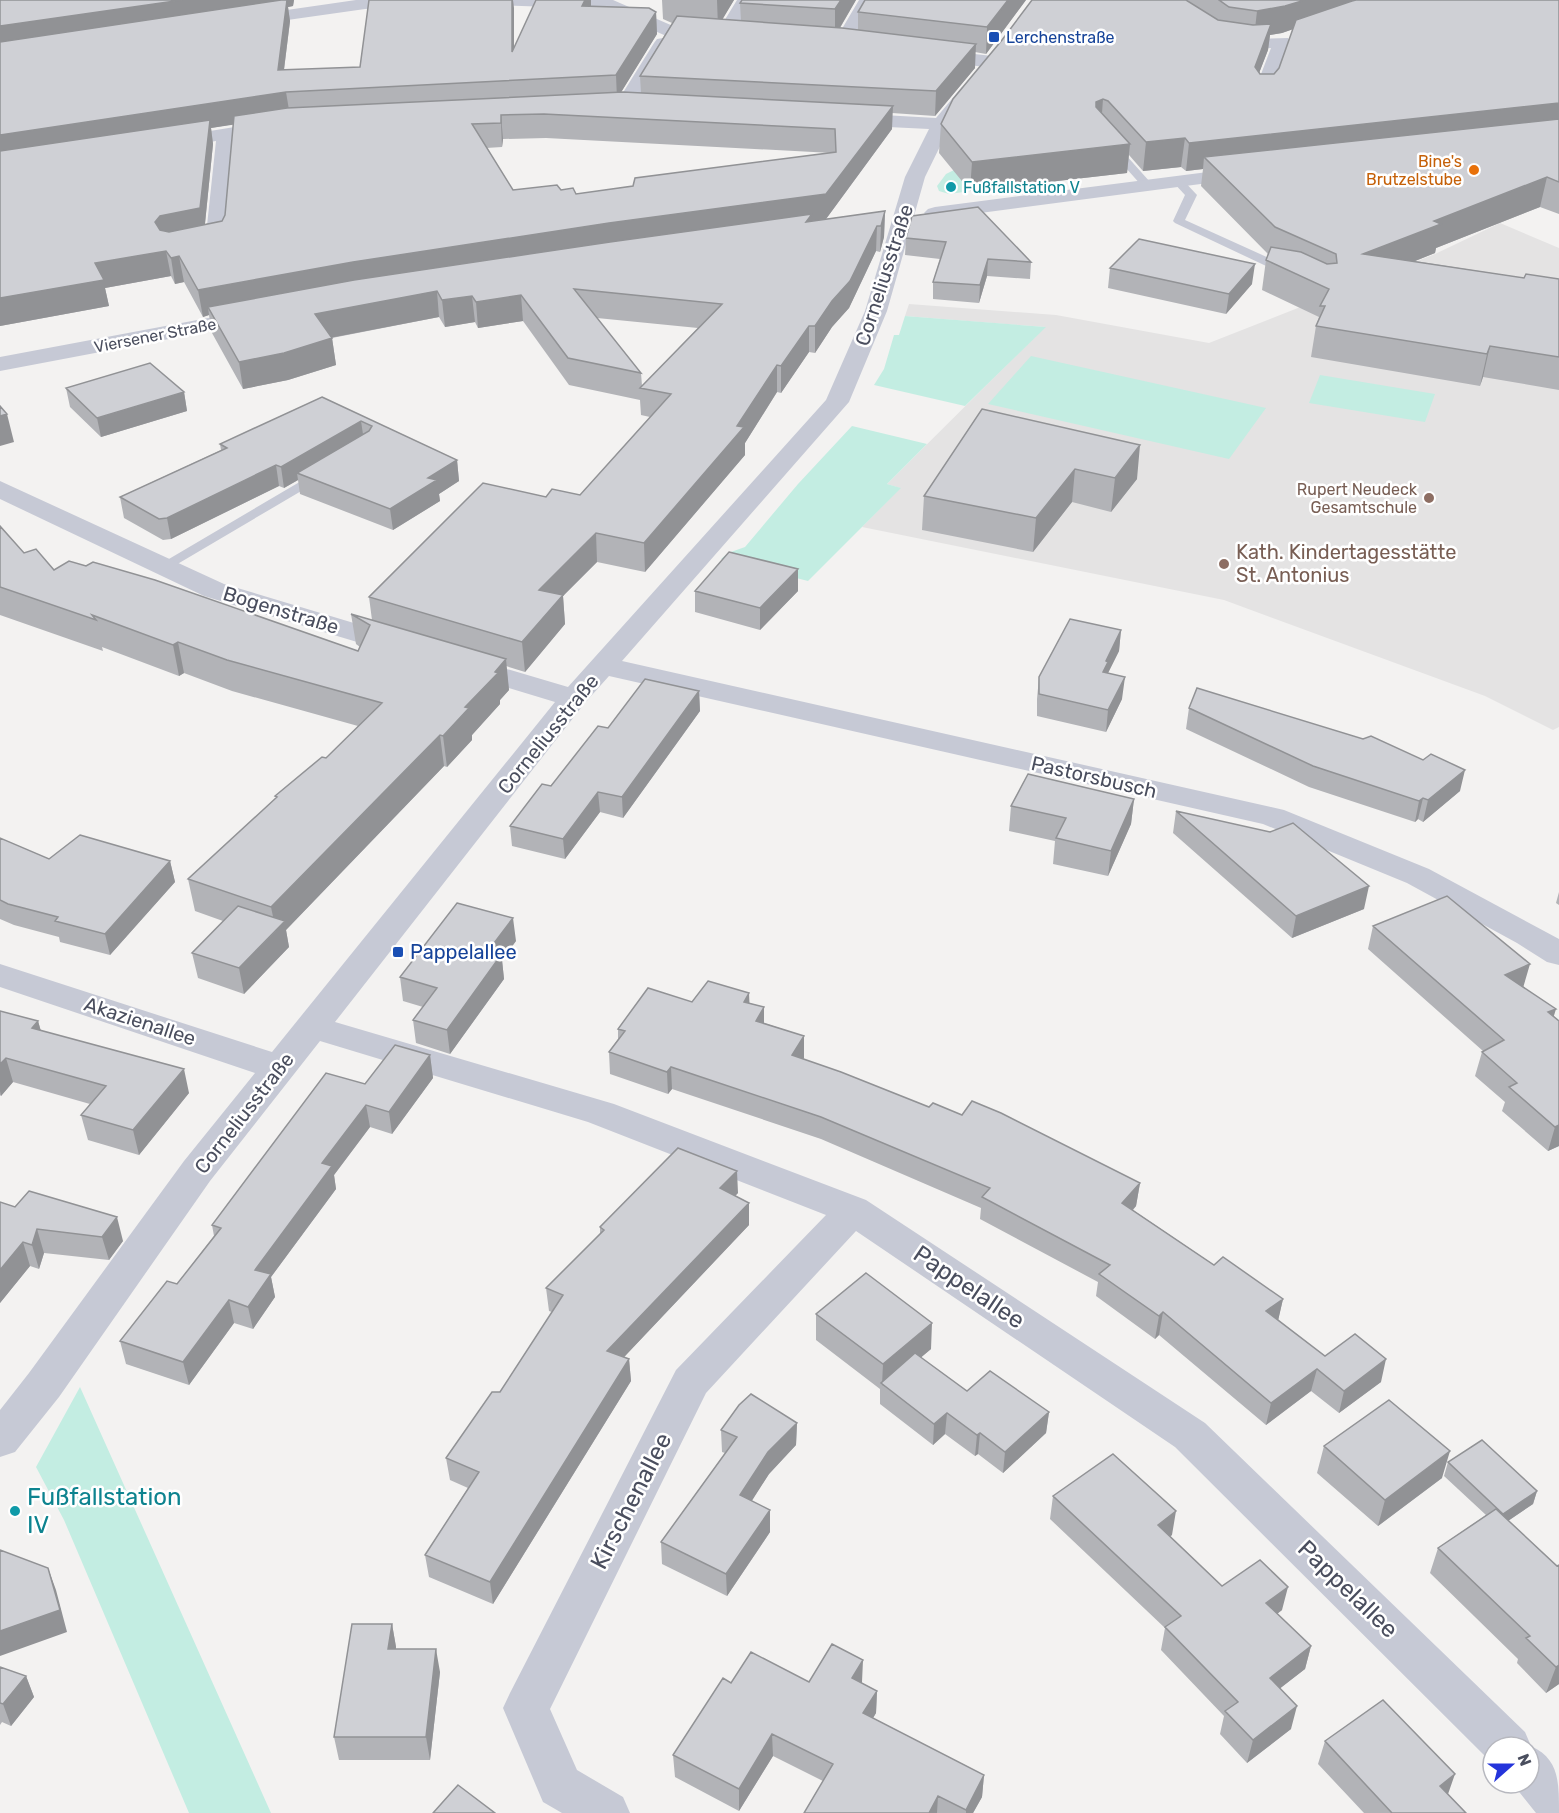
<svg xmlns="http://www.w3.org/2000/svg" width="1559" height="1813" viewBox="0 0 1559 1813" font-family="Rubik,sans-serif">
  <rect width="100%" height="100%" fill="#f3f2f1"/>
  <!-- education -->
  <path fill="#e4e3e3" d="M1500 223 1559 248V727L1553 730 1485 696 1224 600 862 527 900 488 887 484 1045 327 905 316 909 304 1056 315 1209 343 1435 254Z"/>
  <!-- green -->
  <path fill="#c3ede2" d="M954 170 971 191 949 194 939 191 937 186 946 174Z
    M905 316 1046 327 965 406 874 385 884 369 894 335H899Z
    M1031 356 1266 408 1229 459 988 404Z
    M1320 375 1435 394 1425 422 1309 403Z
    M852 426 927 444 887 484 901 488 808 581 721 559 728 553 745 547 798 484Z
    M80 1387 271 1813H189L64 1520 36 1467Z"/>
  <g fill="none" stroke-linecap="round" stroke-linejoin="round">
    <!-- service -->
    <path fill="#c6c9d5" fill-rule="evenodd" d="M1113 144 1117 145 1150 182V186H1142L1109 149 1108 147Z
      M1178 178 1182 179 1197 195 1185 220 1291 268V274H1283L1175 223 1173 221 1185 195 1172 181Z
      M320 470 325 471 327 474 325 477 169 569 164 570 157 566Z"/>
    <!-- minor -->
    <path fill="#c6c9d5" fill-rule="evenodd" d="M356 0H437L434 4 428 5 365 9 245 26 239 25 236 21 239 17 245 16Z
      M487 0H613L673 26 718 31 737 0H755L731 39 725 40 664 35 605 9 496 5 490 4Z
      M859 0H877L848 48H836L833 44Z
      M1224 35 1250 39 1288 38 1291 42 1270 99H1256L1253 95 1271 48 1250 49 1218 44 1215 40 1218 36Z
      M663 38 669 39 672 43 634 107 631 111H617L614 107 654 43 657 39Z
      M931 49 992 56 999 58 1001 62 999 66 992 68 924 59 922 55 924 51Z
      M969 85 976 87 979 91 950 126 925 177 887 311 849 402 622 661 1284 810 1429 869 1559 939V965L1547 962 1517 943 1407 883 1263 824 609 676 584 704 335 1022 614 1104 866 1200 1205 1423 1525 1732 1531 1746C1559 1759 1559 1781 1559 1813H1536L1512 1783H1529V1747H1493V1763L1491 1762 1175 1447 856 1231 706 1393 550 1709 577 1770 623 1797 630 1813H562L543 1802 503 1708 510 1693 676 1370 826 1215 588 1122 320 1041 210 1181 59 1397 15 1452 0 1457V1410L29 1373 184 1161 255 1073 0 987V964L272 1052 555 702 456 672 452 666 456 660 466 657 568 687 826 400 865 311 905 177 929 129 847 125 840 123 837 119 840 115 847 113 936 118 962 87Z
      M277 120 284 122 287 126 284 130 236 138 227 240 224 245 190 252 182 250 179 245 182 240 206 235 216 141 168 149 161 147 158 143 161 139Z
      M1247 167 1254 169 1257 173 1254 177 935 219 928 217 924 213 928 209 935 207Z
      M256 309 264 311 267 316 264 321 0 371V357Z
      M0 481 224 584 407 639 411 645 407 651 397 654 204 596 0 499Z"/>
  </g>
  <!-- wall -->
  <path fill="#b2b3b7" fill-rule="evenodd" d="M0 0H294L293 6 288 7 290 21 284 70 360 67 369 0H513L514 49 536 0H591V6L656 12 657 34 621 92 641 93 640 76 672 23 663 19 662 0H734L722 19 741 21 740 3 742 0H856L840 28 858 30V12L1026 0 986 54 975 52V68L935 116 892 113V129L826 219 885 211 884 237 880 252 876 251 849 308 832 327 815 353 809 352 781 393 777 392 745 443V455L645 572 597 562 563 596 565 624 525 672 506 666 509 690 500 700V704L472 735V740L447 767 444 766 286 930 289 947 244 994 198 978 192 953 223 921 195 911 188 879 276 798 275 796 326 758 358 726 232 691 184 673 179 676 102 647 103 651 0 615V526L24 553 54 570 358 651 360 647 356 644 351 614 372 620 369 597 546 497 580 495 650 417 641 415 640 400 569 385 523 321 478 328 475 322 445 327 439 317 332 338 336 365 288 380 243 389 212 333 209 315 203 317 184 282 175 284 171 276 105 288 109 306 0 326ZM234 124 225 215 222 221 205 224 213 144 211 128ZM546 138 832 153 633 186 576 194 561 190H513L486 148 502 147 503 139ZM597 318 698 328 642 386 641 373Z
    M1032 0H1559V214L1540 207 1436 248 1435 253 1415 261 1524 278 1559 279V390L1483 377 1480 386 1311 357 1316 326 1319 317 1262 290 1266 260 1268 254 1201 186 1203 169 1186 171 1181 167 1143 171 1129 155 1127 173 970 191 939 153 941 124ZM1293 29 1279 68 1274 74H1260L1259 73 1268 50 1270 35 1282 33Z
    M912 216 1031 262 1030 279 987 276 979 303 933 299V282L940 259 905 255 906 238Z
    M1110 268 1252 284 1226 314 1108 288Z
    M66 388 184 392 187 411 101 437 70 407Z
    M322 397 457 460 459 481 439 494 440 501 393 530 300 494 298 480 284 488 279 486 171 539 163 540 124 518 120 497 221 450 220 444Z
    M982 409 1137 479 1111 512 1072 502 1033 552 922 530 924 496Z
    M798 569V591L760 630 695 612V591Z
    M1121 630 1119 651 1108 673 1122 699 1106 732 1037 716V699L1039 677Z
    M699 691 700 711 623 818 600 812 565 859 512 846 510 826 608 728Z
    M1189 708 1423 760 1460 791 1423 822 1418 819 1415 822 1309 787 1186 729Z
    M1134 799 1131 824 1108 876 1053 864 1055 841 1009 831 1011 806Z
    M1176 811 1364 909 1292 938 1173 833Z
    M0 838 49 859 170 861 175 882 110 955 60 942 59 937 14 925 0 919Z
    M1559 892V905L1556 903Z
    M1373 926 1524 987 1559 1021V1146L1548 1151 1502 1111 1505 1102 1475 1076 1482 1052 1483 1051 1368 949Z
    M516 941 502 960 504 979 450 1054 416 1043 413 1020 423 1007 403 1001 400 977Z
    M749 993V1003L764 1007V1023L804 1036 803 1059 929 1107 962 1115 1140 1183 1136 1206 1133 1210 1214 1265 1283 1299 1278 1320 1325 1356 1381 1382 1339 1413 1311 1391 1266 1425 1159 1335 1155 1339 1096 1296 1098 1282 980 1219 981 1208 821 1139 672 1089 668 1094 610 1074 609 1052 618 1039V1029Z
    M0 1011 38 1021 41 1031 189 1093 139 1155 88 1140 81 1115 90 1104 13 1082 1 1096 0 1095Z
    M430 1055 433 1078 392 1134 370 1127 334 1175 336 1189 271 1277 275 1297 253 1329 234 1323 189 1385 126 1364 120 1341 177 1284 214 1236 212 1225 365 1084Z
    M738 1193 735 1196 749 1203V1225L624 1357 629 1359 631 1381 493 1604 429 1577 425 1555 468 1488 450 1480 446 1458 500 1392 552 1312 549 1311 546 1288 600 1234V1227Z
    M0 1202 15 1207 123 1241 109 1260 44 1253 39 1269 30 1266 0 1303Z
    M816 1314 931 1349 920 1358 967 1391 1049 1412 1046 1433 1003 1473 978 1454 975 1456 945 1434 933 1445 880 1404V1389L816 1340Z
    M797 1423 796 1445 769 1474 751 1501 770 1510V1532L727 1596 662 1564 661 1542 725 1453 722 1452 721 1430Z
    M1324 1446 1442 1478 1378 1526 1317 1473Z
    M1448 1462 1537 1491 1533 1504 1508 1521 1557 1566 1559 1684 1546 1693 1517 1663 1518 1659 1430 1573 1438 1548 1486 1515 1444 1476Z
    M1053 1496 1172 1535 1170 1536 1222 1586 1282 1610 1277 1614 1311 1646 1305 1669 1280 1688 1291 1729 1247 1763 1220 1734 1224 1716 1161 1650 1165 1628 1050 1519Z
    M392 1624 396 1647V1649L440 1672 430 1760H339L334 1737Z
    M0 1667 26 1676 34 1697 11 1726 2 1722 0 1725Z
    M809 1682H862V1683L877 1691 876 1713 873 1718 984 1775 982 1797 973 1813H804L823 1781 773 1756 739 1811 675 1777 673 1755Z
    M1325 1741 1448 1794 1466 1813H1364L1318 1764Z"/>
  <!-- shaded-wall -->
  <path fill="#919295" d="M182 0H294L293 6 288 7 290 21 281 93 0 50V26Z
    M512 0H513L514 8V75L512 52Z
    M585 0H591V11L582 6Z
    M717 0H734L718 27Z
    M841 0H856L835 36V9Z
    M1008 0H1026L986 54 987 27Z
    M1305 0H1407L1337 14 1282 33 1270 35 1268 50 1251 94 1254 38 1257 11Z
    M656 12 657 34 617 99 616 75Z
    M976 44 975 68 935 116 936 91Z
    M286 92 290 116 211 128 213 144 204 233 165 241 0 160V135Z
    M1103 99 1101 127 1094 130 1096 102Z
    M1559 103V130L1204 157 1203 169 1186 171 1189 143Z
    M893 106 892 129 826 219 208 307 209 315 203 317 198 290 353 262 609 223 826 194Z
    M501 115 503 139 502 147 501 123Z
    M1185 138 1181 167 1143 171 1146 142Z
    M1130 144 1127 173 970 191 972 162Z
    M1547 177 1540 207 1436 248 1435 253 1358 284 1363 254 1434 221Z
    M885 211 884 237 880 252 881 226Z
    M877 226 876 251 849 308 832 327 815 353V326Z
    M166 251 171 276 105 288 109 306 0 326V298L95 263Z
    M179 256 184 282 175 284 171 258Z
    M988 259 987 276 979 303 980 285Z
    M1255 264 1252 284 1226 314 1229 294Z
    M437 291 439 317 319 340 315 314Z
    M521 295 523 321 478 328 476 302Z
    M472 296 475 322 445 327 442 300Z
    M809 326V352L781 393V366Z
    M332 338 336 365 288 380 243 389 239 362Z
    M1490 346 1483 377 1480 386 1487 354Z
    M777 365V392L745 443V455L645 572 644 543 737 426Z
    M184 392 187 411 101 437 97 418Z
    M7 414 14 442 0 446V416Z
    M361 421 364 441 297 473 298 480 284 488 281 467Z
    M1140 445 1137 479 1111 512 1115 478Z
    M457 460 459 481 439 494 440 501 393 530 390 509 428 478Z
    M276 465 279 486 171 539 167 518Z
    M1075 469 1072 502 1033 552 1036 518Z
    M596 533 597 562 563 596 565 624 525 672 522 642 539 590Z
    M798 569V591L760 630V608Z
    M1121 630 1119 651 1107 675 1103 672 1106 661Z
    M178 642 184 673 179 676 173 645Z
    M506 659 509 690 500 700V704L472 735V740L447 767 443 736 465 707Z
    M1125 677 1122 699 1106 732 1108 710Z
    M699 691 700 711 623 818 622 797Z
    M440 735 444 766 286 930 289 947 244 994 239 968 276 931 271 907Z
    M1465 770 1460 791 1423 822 1428 800Z
    M598 792 600 812 565 859 563 839Z
    M1423 798 1418 819 1415 822 1419 801Z
    M1134 799 1131 824 1108 876 1111 851Z
    M170 861 175 882 110 955 105 934Z
    M1369 886 1364 909 1292 938 1296 916Z
    M513 918 516 941 502 960 504 979 450 1054 447 1030 491 947Z
    M1530 964 1523 988 1505 975Z
    M749 993 750 1015 744 1002Z
    M764 1007V1029L756 1021Z
    M1556 1009 1549 1032 1548 1012Z
    M38 1021 45 1046 32 1028Z
    M804 1036V1058L791 1078 792 1055Z
    M430 1055 433 1078 392 1134 389 1112Z
    M6 1058 13 1082 1 1096 0 1091V1064Z
    M671 1067 672 1089 668 1094 667 1072Z
    M184 1069 189 1093 139 1155 133 1130Z
    M366 1105 370 1127 334 1175 336 1189 271 1277 275 1297 253 1329 248 1307 255 1270 322 1163Z
    M1559 1125V1146L1548 1151 1555 1127Z
    M737 1171 738 1193 721 1210 720 1188Z
    M1140 1183 1136 1206 1119 1225 1122 1203Z
    M749 1203V1225L609 1373 607 1351Z
    M117 1217 123 1241 109 1260 102 1237Z
    M37 1229 44 1253 39 1269 32 1245Z
    M23 1242 30 1266 0 1303V1270Z
    M1283 1299 1278 1321 1266 1311Z
    M229 1300 234 1323 189 1385 183 1362Z
    M1163 1312 1159 1335 1155 1339 1159 1316Z
    M932 1323 931 1349 886 1387 882 1385 883 1364Z
    M629 1359 631 1381 493 1604 490 1582Z
    M1386 1359 1381 1382 1339 1413 1344 1391Z
    M1317 1369 1311 1391 1266 1425 1271 1403Z
    M1049 1412 1046 1433 1003 1473 1005 1452Z
    M947 1413 945 1434 933 1445 934 1424Z
    M797 1423 796 1445 769 1474 741 1518 740 1495 768 1452Z
    M980 1433 978 1454 975 1456 977 1435Z
    M1450 1451 1442 1478 1378 1526 1385 1500Z
    M1537 1491 1533 1504 1499 1527 1503 1514Z
    M770 1510V1532L727 1596 726 1574Z
    M1176 1511 1172 1535 1154 1548 1158 1525Z
    M48 1568 56 1590 67 1632 0 1656V1631Z
    M1288 1587 1282 1610 1261 1626 1266 1603Z
    M392 1624 396 1647 393 1673 388 1649Z
    M1311 1646 1305 1669 1264 1701 1270 1678Z
    M436 1649 440 1672 430 1760 426 1737Z
    M863 1660 862 1682 851 1701 852 1678Z
    M1559 1665V1684L1546 1693 1556 1667Z
    M26 1676 34 1697 11 1726 3 1704Z
    M877 1691 876 1713 862 1736 863 1713Z
    M1297 1706 1291 1729 1247 1763 1253 1740Z
    M772 1734 773 1756 739 1811V1789Z
    M1455 1774 1447 1797 1440 1786Z
    M984 1775 982 1797 973 1813H966V1810Z
    M938 1796 937 1813H929Z"/>
  <!-- building -->
  <path fill="#cfd0d5" stroke="#919295" stroke-width="1.5" fill-rule="evenodd" d="M0 0H182L0 26Z
    M281 0H287L278 70 360 67 369 0H512V52L536 0H585L582 6 649 8 656 12 616 75 286 92 0 135V42Z
    M742 0H841L835 9 740 3Z
    M865 0H1008L987 27 858 12Z
    M1032 0H1186L1218 20 1253 25 1271 24 1255 67 1260 74H1274L1279 68 1296 20 1352 1 1356 0H1559V103L1189 143 1185 138 1146 142 1108 101 1103 99 1096 102V107L1130 144 972 162 941 124 953 99 1002 40Z
    M1219 0H1305L1285 6 1257 11 1229 7Z
    M677 16 842 28 976 44 936 91 640 76Z
    M623 92 893 106 826 194 609 223 353 262 198 290 179 256 171 258 166 251 95 263 104 280 0 298V151L210 120 200 208 160 216 155 222 160 230 169 232 222 221 225 215 234 116 287 108ZM544 114 835 129 836 152 635 178 633 186 576 194 573 188 561 190 557 185 513 190 472 124 501 123V115Z
    M1559 119V182L1547 177 1434 221 1441 224 1363 254 1524 278 1526 274 1559 279V357L1490 346 1487 354 1316 326 1325 306H1320L1329 289 1266 260 1271 247 1301 252 1327 264 1337 263 1336 254 1275 227 1204 157Z
    M978 207 1031 262 988 259 980 285 933 282 946 242 906 238 912 216Z
    M885 211 881 226H877L850 281 832 301 815 326H809L781 366 777 365 737 426 744 427 644 543 596 533 539 590 563 595 522 642 369 597 483 483 546 497 552 489 580 495 671 394 640 388 722 304 574 289 641 373 568 358 521 295 476 302 472 296 442 300 437 291 315 314 332 338 284 353 239 362 208 307 354 280 610 242 812 214 806 222Z
    M1139 239 1255 264 1229 294 1110 268Z
    M150 363 184 392 97 418 66 388Z
    M322 397 457 460 428 478 437 480 390 509 297 473 369 431 372 426 361 421 281 467 276 465 167 518 159 519 120 497 227 448 220 444Z
    M0 406 7 414 0 416Z
    M982 409 1140 445 1115 478 1075 469 1036 518 924 496Z
    M0 526 24 553 36 549 54 570 69 561 86 566 93 562 155 580 358 651 370 625 351 614 506 659 495 672 498 673 465 707 469 708 443 736 440 735 271 907 188 879 277 797 275 796 322 757 326 758 382 703 227 660 178 642 173 645 92 615 96 620 0 587Z
    M729 552 798 569 760 608 695 591Z
    M1070 619 1121 630 1106 661 1108 662 1103 672 1125 677 1108 710 1039 694V677Z
    M645 679 699 691 622 797 598 792 563 839 510 826 542 784 551 786 598 726 608 728Z
    M1197 688 1363 739 1371 736 1423 760 1431 754 1465 770 1428 800 1423 798 1419 801 1313 766 1189 708Z
    M1028 774 1134 799 1111 851 1056 838 1066 818 1011 806Z
    M1176 811 1270 832 1293 823 1369 886 1296 916Z
    M80 835 170 861 105 934 55 921 58 917 8 904 0 900V838L49 859Z
    M1447 896 1530 964 1505 975 1556 1009 1548 1012 1559 1021V1125L1555 1127 1509 1087 1517 1083 1482 1052 1504 1040 1373 926Z
    M457 903 513 918 491 947 501 955 447 1030 413 1020 437 988 400 977Z
    M238 906 285 921 239 968 192 953Z
    M708 981 749 993 744 1002 764 1007 756 1021 804 1036 792 1055 841 1072 929 1107 933 1103 962 1115 972 1101 1001 1113 1140 1183 1122 1203 1214 1265 1223 1257 1283 1299 1266 1311 1325 1356 1355 1334 1386 1359 1344 1391 1317 1369 1271 1403 1163 1312 1159 1316 1099 1274 1110 1265 982 1197 990 1188 821 1117 671 1067 667 1072 609 1052 625 1031 618 1029 648 988 692 1002Z
    M0 1011 38 1021 32 1028 184 1069 133 1130 81 1115 106 1086 6 1058 0 1064Z
    M395 1045 430 1055 389 1112 366 1105 322 1163 332 1166 255 1270 271 1274 248 1307 229 1300 183 1362 120 1341 167 1281 177 1284 221 1228 212 1225 326 1073 365 1084Z
    M678 1148 737 1171 720 1188 749 1203 607 1351 629 1359 490 1582 425 1555 479 1472 446 1458 492 1392H500L563 1295 546 1288 604 1230 600 1227Z
    M29 1191 117 1217 102 1237 37 1229 32 1245 23 1242 0 1270V1202L15 1207Z
    M866 1273 932 1323 883 1364 816 1314Z
    M915 1353 967 1391 990 1371 1049 1412 1005 1452 980 1433 977 1435 947 1413 934 1424 881 1383Z
    M751 1394 797 1423 768 1452 740 1495 770 1510 726 1574 661 1542 737 1437 721 1430 739 1405Z
    M1389 1400 1450 1451 1385 1500 1324 1446Z
    M1482 1440 1537 1491 1503 1514 1448 1462Z
    M1113 1454 1176 1511 1158 1525 1222 1586 1260 1560 1288 1587 1266 1603 1311 1646 1270 1678 1297 1706 1253 1740 1225 1711 1238 1702 1165 1627 1181 1616 1053 1496Z
    M1496 1509 1557 1566 1559 1565V1665L1556 1667 1526 1638 1530 1636 1438 1548Z
    M0 1550 48 1568 60 1610 0 1631Z
    M352 1624H392L388 1649H436L426 1737H334Z
    M832 1644 863 1660 852 1678 877 1691 863 1713 984 1775 966 1810 938 1796 929 1813H804L833 1764 772 1734 739 1789 673 1755 723 1678 731 1683 751 1652 809 1682Z
    M0 1667 26 1676 3 1704 0 1703Z
    M1383 1700 1455 1774 1440 1786 1466 1813H1392L1325 1741Z
    M458 1785 495 1813H433Z"/>
  <!-- markers -->
  <g fill="#1a4fb4" stroke="#fff" stroke-width="2">
    <rect x="988" y="31" width="12" height="12" rx="3"/>
    <rect x="392" y="946" width="12" height="12" rx="3"/>
  </g>
  <circle fill="#e8710a" stroke="#fff" stroke-width="2" cx="1474" cy="170" r="6"/>
  <g fill="#0f9aa8" stroke="#fff" stroke-width="2">
    <circle cx="951" cy="187" r="6"/>
    <circle cx="15" cy="1511" r="6"/>
  </g>
  <g fill="#8d6e63" stroke="#fff" stroke-width="2">
    <circle cx="1429" cy="498" r="6"/>
    <circle cx="1224" cy="564" r="6"/>
  </g>
  <g text-anchor="middle" stroke-width="5" stroke-linejoin="round" paint-order="stroke">
    <!-- far-transit labels -->
    <g font-size="16" fill="#164399" stroke="#fff" text-anchor="start">
      <text x="1006" y="43">Lerchenstraße</text>
    </g>
    <!-- far-food labels -->
    <g font-size="16" fill="#c56008" stroke="#fff" text-anchor="end">
      <text x="1462" y="167">Bine's<tspan x="1462" dy="18">Brutzelstube</tspan></text>
    </g>
    <!-- far-culture labels -->
    <g font-size="16" fill="#0d838f" stroke="#fff" text-anchor="start">
      <text x="963" y="193">Fußfallstation V</text>
    </g>
    <!-- far-street labels -->
    <g font-size="16" fill="#4a4e5e" stroke="#fff">
      <text transform="translate(155 335) rotate(-11)" y="6">Viersener Straße</text>
    </g>
    <!-- far-education labels -->
    <g font-size="16" fill="#785e54" stroke="#fff" text-anchor="end">
      <text x="1417" y="495">Rupert Neudeck<tspan x="1417" dy="18">Gesamtschule</tspan></text>
    </g>
    <!-- street labels -->
    <g font-size="20" fill="#4a4e5e" stroke="#fff">
      <text transform="translate(884 275) rotate(-72)" y="7">Corneliusstraße</text>
      <text transform="translate(281 610) rotate(17)" y="7">Bogenstraße</text>
      <text transform="translate(548 734) rotate(-51)" y="7">Corneliusstraße</text>
      <text transform="translate(1094 777) rotate(13)" y="7">Pastorsbusch</text>
      <text transform="translate(140 1021) rotate(18)" y="7">Akazienallee</text>
      <text transform="translate(244 1113) rotate(-52)" y="7">Corneliusstraße</text>
    </g>
    <!-- education labels -->
    <g font-size="20" fill="#785e54" stroke="#fff" text-anchor="start">
      <text x="1236" y="559">Kath. Kindertagesstätte<tspan x="1236" dy="23">St. Antonius</tspan></text>
    </g>
    <!-- transit labels -->
    <g font-size="20" fill="#164399" stroke="#fff" text-anchor="start">
      <text x="410" y="959">Pappelallee</text>
    </g>
    <!-- near-street labels -->
    <g font-size="24" fill="#4a4e5e" stroke="#fff">
      <text transform="translate(969 1287) rotate(34)" y="8">Pappelallee</text>
      <text transform="translate(631 1501) rotate(-63)" y="8">Kirschenallee</text>
      <text transform="translate(1348 1589) rotate(44)" y="8">Pappelallee</text>
    </g>
    <!-- near-culture labels -->
    <g font-size="24" fill="#0d838f" stroke="#fff" text-anchor="start">
      <text x="27" y="1505">Fußfallstation<tspan x="27" dy="28">IV</tspan></text>
    </g>
  </g>
  <!-- north arrow -->
  <g transform="translate(1511 1765) rotate(69)"><circle r="28" fill="#ffffff" stroke="#b7b8bf" stroke-width="1.5"/>
  <path d="M0-4.5L10 22L0 15L-10 22Z" fill="#2434db"/>
  <text y="-9" font-size="16" font-weight="bold" text-anchor="middle" fill="#4a4e5e">N</text>
  </g>
</svg>
